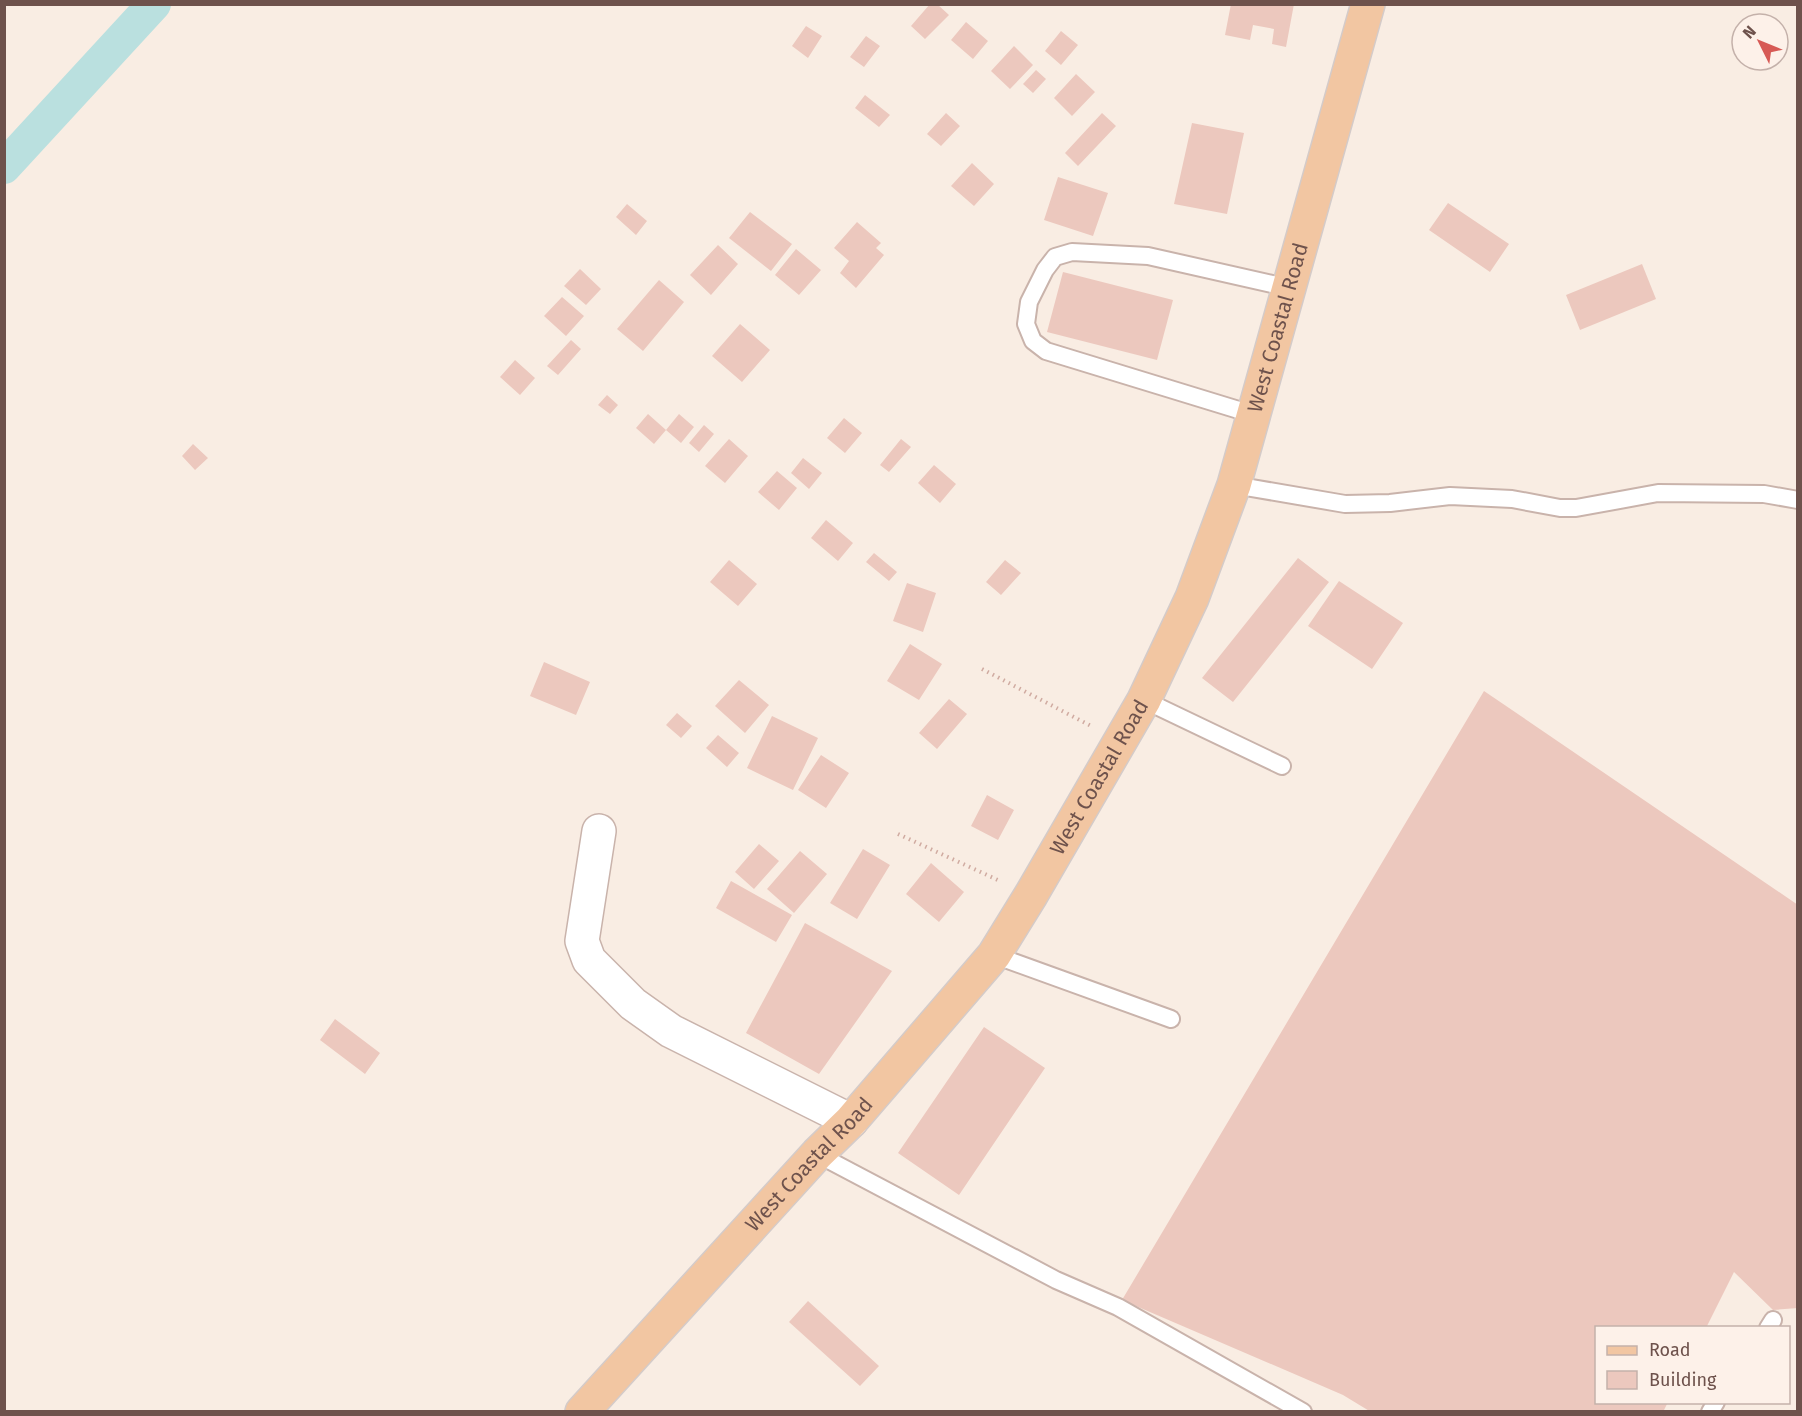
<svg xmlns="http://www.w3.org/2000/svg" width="1802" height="1416" viewBox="0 0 1802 1416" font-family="'Fira Sans',sans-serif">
  <rect width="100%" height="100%" fill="#f9ede3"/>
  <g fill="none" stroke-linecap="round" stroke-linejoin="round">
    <!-- canal -->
    <path stroke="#bae0df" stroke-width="34" d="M4 167 154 4"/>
  </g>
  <!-- building -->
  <path fill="#ecc8be" d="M930 4H937L949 15 925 39 911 26Z
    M1231 4H1294L1286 47 1272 44 1274 29 1253 25 1250 40 1225 35Z
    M966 22 988 41 973 59 951 40Z
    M806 26 822 36 808 58 792 46Z
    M1061 31 1078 45 1061 65 1045 51Z
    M866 36 880 46 864 67 850 57Z
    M1014 46 1033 65 1010 89 991 71Z
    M1036 70 1046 79 1033 93 1023 84Z
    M1076 74 1095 92 1072 116 1054 98Z
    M865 95 890 115 879 127 855 108Z
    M946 113 960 126 941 146 927 134Z
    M1102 113 1116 126 1078 166 1065 153Z
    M1192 123 1244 133 1227 214 1174 204Z
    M972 163 994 184 974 206 951 186Z
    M1058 177 1108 193 1093 236 1044 220Z
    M1448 203 1509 244 1490 272 1429 230Z
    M627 204 647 221 636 235 616 217Z
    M750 212 792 244 771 271 729 238Z
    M857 222 881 243 876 248 884 255 856 288 840 273 849 261 834 248Z
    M718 245 738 264 711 295 690 275Z
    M796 249 821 270 799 295 775 275Z
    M1642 264 1656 299 1580 330 1566 295Z
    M580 269 601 289 586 305 564 286Z
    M1063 272 1173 300 1157 360 1047 332Z
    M659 280 684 302 643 351 617 329Z
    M562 297 584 316 566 336 544 316Z
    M740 324 770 350 742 382 712 356Z
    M571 340 581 349 558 375 547 366Z
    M515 360 535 378 520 395 500 377Z
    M607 395 618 405 610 414 598 405Z
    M648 414 666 430 654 444 636 428Z
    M679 414 694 427 681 443 666 430Z
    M844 418 862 433 845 453 827 438Z
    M704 425 714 434 699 452 689 443Z
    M729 439 748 456 725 483 705 466Z
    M901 439 911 447 889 472 880 465Z
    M193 444 208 458 195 470 182 456Z
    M803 458 822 473 809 489 791 473Z
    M934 465 956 484 940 503 918 483Z
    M777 471 797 488 779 510 758 492Z
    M826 520 853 543 838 561 811 538Z
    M874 553 897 572 889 581 866 562Z
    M1298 558 1329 582 1233 702 1202 678Z
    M729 560 757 584 738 606 710 582Z
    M1005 560 1021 573 1001 595 986 582Z
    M1339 581 1403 623 1372 669 1308 626Z
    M907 583 936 593 923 632 893 621Z
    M910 644 942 664 919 700 887 681Z
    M544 662 590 682 576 715 530 696Z
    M739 680 769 705 745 733 715 706Z
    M1484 691 1798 905V1308L1773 1310 1734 1272 1706 1328H1596V1402H1668L1663 1412H1371L1343 1395 1122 1300Z
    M949 699 967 714 937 749 919 733Z
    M677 713 692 726 681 738 666 725Z
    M772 716 818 738 793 790 747 768Z
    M718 735 739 753 727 767 706 748Z
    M821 755 849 773 826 808 798 790Z
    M987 795 1014 810 998 840 971 826Z
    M759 844 779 861 754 889 735 872Z
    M863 849 890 865 857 919 830 903Z
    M800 851 827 874 794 913 767 889Z
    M931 863 964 892 939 922 906 894Z
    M731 881 792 915 776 942 716 908Z
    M805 923 892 971 819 1074 746 1033Z
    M335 1019 380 1053 365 1074 320 1040Z
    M984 1027 1045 1068 959 1195 898 1153Z
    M808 1301 879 1366 860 1386 789 1322Z"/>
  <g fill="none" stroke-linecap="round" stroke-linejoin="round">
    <!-- lane casing -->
    <g stroke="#c9b3ab" stroke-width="20">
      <path id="lane" d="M1255 415 1046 351 1033 341 1026 324 1029 302 1045 270 1055 257 1072 252 1148 256 1290 288
        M1234 485 1345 504 1390 503 1450 496 1512 499 1560 508H1576L1658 493 1764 494 1798 500
        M1144 700 1282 766
        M994 955 1171 1019
        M817 1154 1056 1280 1118 1307 1303 1412
        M1768 1328 1773 1320
        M1710 1412 1716 1402"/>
    </g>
    <!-- street casing -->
    <g stroke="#c9b3ab" stroke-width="36">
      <path id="street" d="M599 831 582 941 589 960 633 1004 671 1031 851 1121"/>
    </g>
    <!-- primary casing -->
    <g stroke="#d4cbc9" stroke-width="36">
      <g id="primary">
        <path id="s1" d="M582 1412 817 1154 851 1121 994 955 1031 895 1144 700 1192 598 1234 485 1368 4"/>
      </g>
    </g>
    <!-- path -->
    <path stroke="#d0aba1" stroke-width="4" stroke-dasharray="1.5 4.5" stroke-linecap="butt" d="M982 669 1093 727
      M898 834 1000 881"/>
    <!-- lane -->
    <use href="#lane" stroke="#fff" stroke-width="16"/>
    <!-- street -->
    <use href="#street" stroke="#fff" stroke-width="33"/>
    <!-- primary -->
    <use href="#primary" stroke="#f2c6a2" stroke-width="33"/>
  </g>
  <g text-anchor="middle" stroke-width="4.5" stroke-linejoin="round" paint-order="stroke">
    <!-- street labels -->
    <g font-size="21" fill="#6e524c" stroke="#fdf1e9">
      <text dy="7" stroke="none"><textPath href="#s1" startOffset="1308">West Coastal Road</textPath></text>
      <text dy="7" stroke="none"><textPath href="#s1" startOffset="822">West Coastal Road</textPath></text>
      <text dy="7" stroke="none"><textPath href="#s1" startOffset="336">West Coastal Road</textPath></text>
    </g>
  </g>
  <!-- border -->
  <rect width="1802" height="1416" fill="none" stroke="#6e524c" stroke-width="12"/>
  <!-- legend -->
  <rect x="1595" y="1326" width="195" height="78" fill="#fdf1e9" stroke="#c4b1aa" stroke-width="1.5"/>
  <rect x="1607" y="1346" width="30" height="9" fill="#f2c6a2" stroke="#c4b1aa" stroke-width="1.5"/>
  <text x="1649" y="1356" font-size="18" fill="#6e524c">Road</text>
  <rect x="1607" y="1371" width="30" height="18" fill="#ecc8be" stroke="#c4b1aa" stroke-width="1.5"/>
  <text x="1649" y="1386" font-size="18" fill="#6e524c">Building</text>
  <!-- north arrow -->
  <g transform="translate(1760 42) rotate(313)"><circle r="28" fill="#fdf1e9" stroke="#c4b1aa" stroke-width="1.5"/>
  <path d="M0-4.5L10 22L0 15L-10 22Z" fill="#d75a55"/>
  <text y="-9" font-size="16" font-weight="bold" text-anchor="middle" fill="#6e524c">N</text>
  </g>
</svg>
